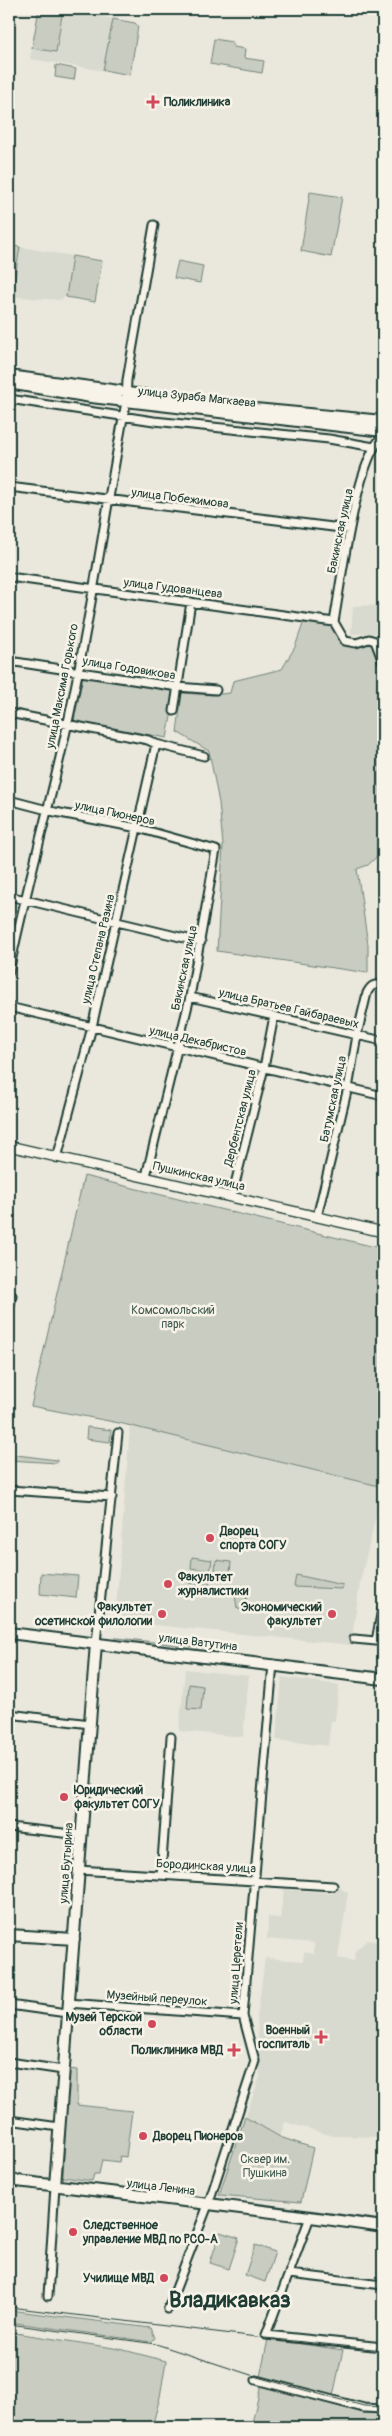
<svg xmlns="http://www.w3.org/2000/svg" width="392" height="2436" viewBox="0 0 392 2436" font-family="Pangolin,sans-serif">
  <rect width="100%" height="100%" fill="#eae8dd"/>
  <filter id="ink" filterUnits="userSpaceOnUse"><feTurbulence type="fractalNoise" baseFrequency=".02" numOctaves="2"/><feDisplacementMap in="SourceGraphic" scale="10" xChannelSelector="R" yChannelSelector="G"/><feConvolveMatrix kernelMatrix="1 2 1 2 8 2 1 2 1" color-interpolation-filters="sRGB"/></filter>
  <g filter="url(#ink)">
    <!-- built -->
    <path fill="#d9dacf" d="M39 9H63L135 23 138 29 130 75 30 59Z
      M9 245 102 261 95 302 66 297 59 300 18 297 9 300Z
      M383 605V649L376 633 351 634 353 606Z
      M130 1426 383 1487 360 1583 351 1645 115 1621Z
      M185 1669 249 1676 243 1737 179 1731Z
      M282 1677 339 1685 335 1721H331L328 1746 276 1740Z
      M337 1886 348 1893 338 1958 354 1961 355 1951 367 1940 383 1943V2137L333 2136 285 2122 280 2137 245 2117 260 2077 257 2018 265 1958 303 1961 304 1952 314 1954V1943L267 1939 268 1917 280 1918 284 1889 334 1893Z"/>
    <!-- green -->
    <path fill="#c8ccc1" stroke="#74847a" d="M39 9H63L56 52 32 48Z
      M113 19 135 23 138 26 130 75 103 70Z
      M214 39 232 42 234 47 245 49 244 58 264 61 262 73 210 64Z
      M56 65 76 69 74 80 55 77Z
      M310 192 342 197 331 257 301 251Z
      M9 245 20 247 11 300H9Z
      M72 256 102 261 95 302 66 297Z
      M178 261 203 266 200 283 174 278Z
      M304 621 333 623 344 645 372 641 383 672V851L368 865 357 869 368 945V973L217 951 223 845 219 803 209 751 177 732 182 693 212 695 230 693 233 681 282 669 295 647Z
      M83 676 176 690 167 738 74 721Z
      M84 1176 383 1249V1487L119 1423 31 1406Z
      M87 1427 111 1430 110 1442 86 1439Z
      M9 1454 57 1460V1463L9 1460Z
      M192 1557 212 1560 210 1571 191 1568Z
      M216 1560 231 1562 230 1573 215 1571Z
      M41 1573 78 1576 76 1598 40 1594Z
      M190 1573 210 1575 209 1585 189 1583Z
      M296 1575 343 1585 342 1589 294 1587Z
      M247 1593 245 1613 237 1608 235 1595Z
      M115 1638H118L235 1651 234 1655 114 1642Z
      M189 1684 203 1686 201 1710 187 1709Z
      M68 2069 77 2070V2105L132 2111 126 2157 120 2156 119 2162 102 2160 99 2174H94L92 2181 63 2177Z
      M245 2117 280 2137 313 2148 301 2202 219 2195Z
      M220 2232 239 2238 229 2269 210 2263Z
      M255 2245 275 2252 265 2282 245 2275Z
      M9 2310 151 2328 155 2338 151 2342 9 2322Z
      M9 2332 120 2349 166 2361 160 2397 152 2427H9Z
      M268 2339 343 2350 333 2396 260 2377Z
      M261 2385 363 2413 383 2414V2427H251Z"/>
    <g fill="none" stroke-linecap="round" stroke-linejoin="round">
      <!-- minor casing -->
      <g stroke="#1f3d34" stroke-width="11">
        <path id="minor" d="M9 399 154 421 329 439 374 447
          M9 487 349 529
          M9 577 334 622
          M334 622C341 583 356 459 383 436
          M334 622 345 641 356 643 369 639 375 641 383 662
          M9 661 178 687 216 690
          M174 711 191 602
          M9 713 148 740 156 744 204 756
          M9 800 55 812 138 828 216 850 190 997 146 1176
          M9 896 201 942
          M9 972C26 888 50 806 68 722 91 616 106 508 126 402L127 380 154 225
          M190 997 383 1041
          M9 1007 383 1096
          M57 1158 92 1027 156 744
          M232 1196 264 1068 274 1016
          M317 1217 349 1083 357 1035 367 993C371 985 374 984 383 985
          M9 1295 12 1296 9 1311
          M9 1490 112 1497
          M354 1639 376 1641 383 1604
          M96 1643 118 1433
          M9 1714 90 1724
          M9 1827 81 1835
          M78 1870 333 1886
          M161 1875 171 1737
          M68 2003 243 2016
          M9 2005 67 2013
          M9 2062 63 2070
          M9 2120 59 2127
          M310 2217 266 2335 383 2347
          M289 2274 383 2285
          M48 2296 55 2186
          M168 2309 208 2205 255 2061 243 2016 273 1664
          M256 2380 364 2408 383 2409"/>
      </g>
      <!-- tertiary casing -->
      <g stroke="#1f3d34" stroke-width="12">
        <path id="tertiary" d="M9 1146 383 1232"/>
      </g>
      <!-- secondary casing -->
      <g stroke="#1f3d34" stroke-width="14">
        <path id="secondary" d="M9 376 119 391
          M9 383 91 397 383 431
          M127 393 255 409 383 421
          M9 1633 383 1679
          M9 1935 74 1939
          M9 2180C134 2195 259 2209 383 2227
          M55 2186 96 1643"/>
      </g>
      <!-- minor -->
      <use href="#minor" stroke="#f7f3e8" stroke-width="7"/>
      <!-- tertiary -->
      <use href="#tertiary" stroke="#f7f3e8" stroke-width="9"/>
      <!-- secondary -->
      <use href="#secondary" stroke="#f7f3e8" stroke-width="10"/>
      <!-- tram -->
      <path stroke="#1f3d34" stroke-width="1" d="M9 2307 265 2338 383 2350
        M9 2324 156 2344 257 2377 330 2397 364 2406 383 2407"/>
    </g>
  </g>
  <!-- markers -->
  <g fill="#d1495b" stroke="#f7f3e8" stroke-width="2">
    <path d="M150.5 94.5h5v5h5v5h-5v5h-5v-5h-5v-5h5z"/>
    <circle cx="210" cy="1538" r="5"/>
    <circle cx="168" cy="1584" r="5"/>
    <circle cx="162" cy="1614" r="5"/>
    <circle cx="332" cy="1614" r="5"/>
    <circle cx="64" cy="1797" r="5"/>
    <circle cx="152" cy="2024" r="5"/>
    <path d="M318.5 2029.5h5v5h5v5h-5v5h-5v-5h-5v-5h5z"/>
    <path d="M231.5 2042.5h5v5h5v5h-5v5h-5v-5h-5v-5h5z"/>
    <circle cx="143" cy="2136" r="5"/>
    <circle cx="73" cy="2232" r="5"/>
    <circle cx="164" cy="2278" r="5"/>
  </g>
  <g text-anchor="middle" stroke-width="5" stroke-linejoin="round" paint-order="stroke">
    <!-- poi labels -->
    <g font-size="12" font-weight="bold" fill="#1f3d34" stroke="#f7f3e8" text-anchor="start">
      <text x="164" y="106">Поликлиника</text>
      <text x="220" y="1535">Дворец<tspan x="220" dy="14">спорта СОГУ</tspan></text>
      <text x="178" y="1581">Факультет<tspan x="178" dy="14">журналистики</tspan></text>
      <text x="152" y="1611" text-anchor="end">Факультет<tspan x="152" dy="14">осетинской филологии</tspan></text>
      <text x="322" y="1611" text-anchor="end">Экономический<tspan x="322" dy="14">факультет</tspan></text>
      <text x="74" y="1794">Юридический<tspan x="74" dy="14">факультет СОГУ</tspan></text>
      <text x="142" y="2021" text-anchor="end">Музей Терской<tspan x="142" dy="14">области</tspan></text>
      <text x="310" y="2034" text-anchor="end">Военный<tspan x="310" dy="14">госпиталь</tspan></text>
      <text x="223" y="2054" text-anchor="end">Поликлиника МВД</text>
      <text x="153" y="2140">Дворец Пионеров</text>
      <text x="83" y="2229">Следственное<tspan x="83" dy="14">управление МВД по РСО-А</tspan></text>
      <text x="154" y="2282" text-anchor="end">Училище МВД</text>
    </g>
    <!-- street labels -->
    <g font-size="12" fill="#1f3d34" stroke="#f7f3e8">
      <text transform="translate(197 397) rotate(6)" y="4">улица Зураба Магкаева</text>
      <text transform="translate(180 498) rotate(7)" y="4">улица Побежимова</text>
      <text transform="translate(340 531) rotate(-78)" y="4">Бакинская улица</text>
      <text transform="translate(173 588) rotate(7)" y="4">улица Гудованцева</text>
      <text transform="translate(129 668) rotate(9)" y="4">улица Годовикова</text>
      <text transform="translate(62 686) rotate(-79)" y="4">улица Максима Горького</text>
      <text transform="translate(115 813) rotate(12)" y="4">улица Пионеров</text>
      <text transform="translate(98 949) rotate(-77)" y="4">улица Степана Разина</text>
      <text transform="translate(184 968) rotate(-78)" y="4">Бакинская улица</text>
      <text transform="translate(289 1008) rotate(13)" y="4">улица Братьев Гайбараевых</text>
      <text transform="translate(198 1041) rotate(13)" y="4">улица Декабристов</text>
      <text transform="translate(333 1099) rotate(-78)" y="4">Батумская улица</text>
      <text transform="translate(240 1118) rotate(-76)" y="4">Дербентская улица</text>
      <text transform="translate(199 1176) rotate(13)" y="4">Пушкинская улица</text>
      <text transform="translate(198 1642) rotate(7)" y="4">улица Ватутина</text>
      <text transform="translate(66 1863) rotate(-86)" y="4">улица Бутырина</text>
      <text transform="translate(206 1866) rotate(3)" y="4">Бородинская улица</text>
      <text transform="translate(236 1963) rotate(-86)" y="4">улица Церетели</text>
      <text transform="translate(157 1998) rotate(4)" y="4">Музейный переулок</text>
      <text transform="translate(161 2187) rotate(7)" y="4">улица Ленина</text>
    </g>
    <!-- park labels -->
    <g font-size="12" fill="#415a50" stroke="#f7f3e8">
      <text x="173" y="1314">Комсомольский<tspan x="173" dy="14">парк</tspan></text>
      <text x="265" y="2163">Сквер им.<tspan x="265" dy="14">Пушкина</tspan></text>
    </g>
    <!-- town labels -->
    <g font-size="22" font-weight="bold" fill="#1f3d34" stroke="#f7f3e8">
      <text x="230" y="2307">Владикавказ</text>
    </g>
  </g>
  <!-- margin -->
  <rect width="392" height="2436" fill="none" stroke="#f7f3e8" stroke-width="30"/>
  <rect x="15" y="15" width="362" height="2406" fill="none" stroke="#1f3d34" stroke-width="2" filter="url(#ink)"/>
</svg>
